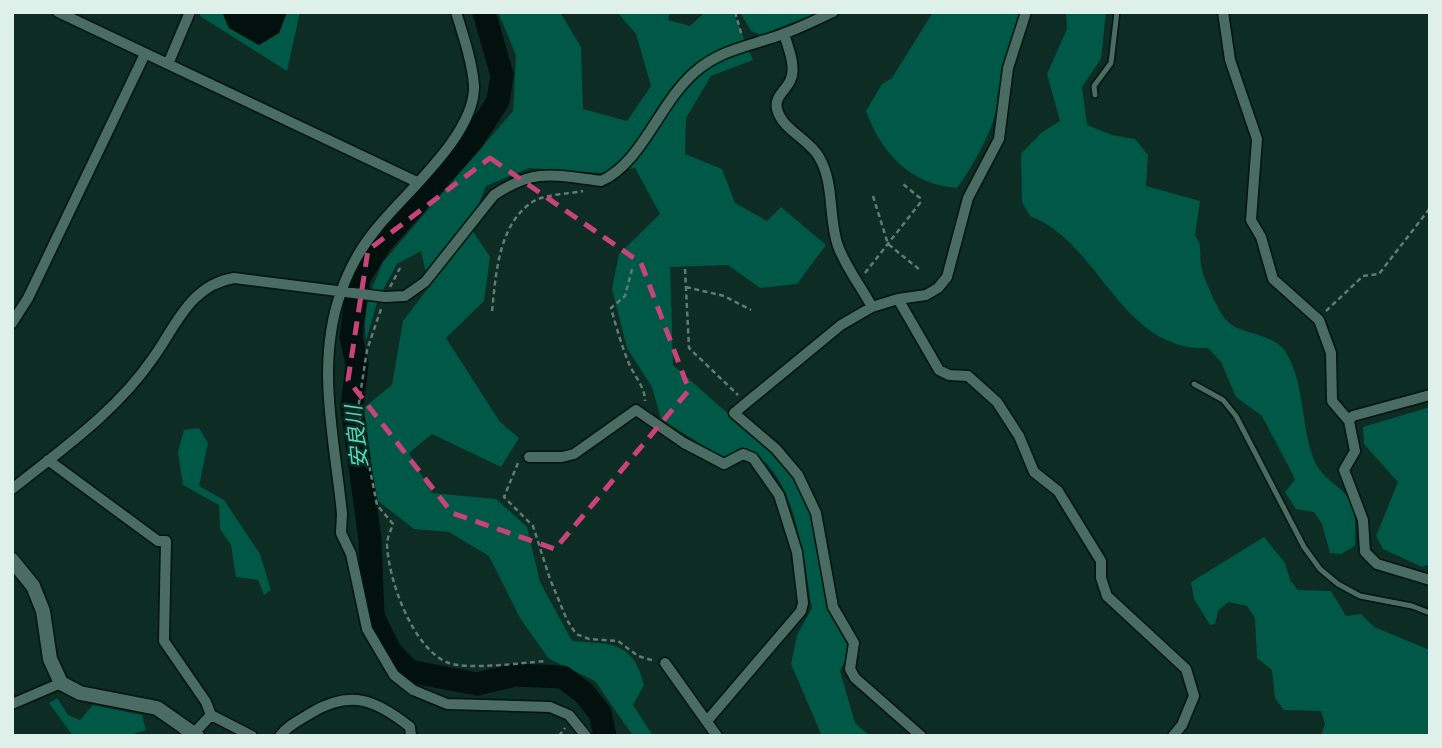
<svg xmlns="http://www.w3.org/2000/svg" width="1442" height="748" viewBox="0 0 1442 748" font-family="'Alegreya Sans','Noto Sans JP',sans-serif">
  <rect width="100%" height="100%" fill="#0c2c24"/>
  <!-- green -->
  <path fill="#005846" d="M200 12H222L229 28 259 45 279 33 287 12H300L287 71 200 16Z
    M498 12H560L581 47 583 109 627 121 651 86 636 34 617 12H670L668 20 690 26 705 12H733L753 60 711 76 686 118 685 154 722 169 735 203 767 221 781 207 826 245 797 284 760 288 728 265 670 267 673 365 775 455 795 479 812 514 830 613 850 650 840 671 855 723 870 736H822L791 664 797 635 812 608C804 564 795 456 738 449L724 459 661 419 652 387 627 348 612 289 619 254 660 214 635 168 600 173 529 168 486 186 470 227 490 257 484 301 446 338 500 422 519 438 501 467 432 434 409 453 432 493 496 499 527 527 540 582 572 641C612 644 633 641 644 685L633 705 653 736H633L595 681 549 659 520 618 489 556 449 532 414 529 378 501 361 410 392 385 403 321 429 287 421 251 397 264 378 299 366 341 363 309 383 262 513 111 516 55Z
    M740 12H819L761 35 751 31Z
    M933 12H1022L997 96C1000 120 972 168 957 188 911 185 881 153 866 111L882 84 892 78Z
    M1066 12H1106L1101 59 1082 87 1087 125 1112 135 1135 139 1148 155 1146 186 1200 201 1195 235C1203 246 1199 252 1201 265 1202 276 1220 315 1228 322 1243 335 1272 333 1285 351 1306 383 1300 430 1316 464 1325 481 1340 485 1349 499 1357 511 1355 532 1355 546L1341 554 1330 553 1322 524 1314 512 1296 509 1285 492 1295 480 1291 471 1262 416 1236 397 1221 362 1208 348C1121 352 1100 242 1030 216L1022 202 1021 154 1041 133 1060 121 1047 74 1067 29Z
    M1430 407V564L1422 567 1383 549 1376 536 1398 482 1364 444 1363 427Z
    M199 428 208 443 199 486 224 500 260 554 271 590 264 595 258 580 236 577 231 545 220 529 219 505 183 485 178 452 184 430Z
    M1264 537 1285 563 1290 580 1298 590 1331 591 1346 616 1361 614 1374 627 1430 650V736H1321L1325 724 1321 711 1284 710 1275 698 1272 670 1257 658 1255 618 1247 606 1228 602 1218 611 1215 624 1210 625 1194 599 1191 582Z
    M57 698 68 715 80 720 93 705 142 715 146 730 127 736H73L49 703Z"/>
  <!-- water -->
  <path fill="#02110d" d="M222 12H287L279 33 259 45 229 28Z"/>
  <g fill="none" stroke-linecap="round" stroke-linejoin="round">
    <!-- river -->
    <path stroke="#02110d" stroke-width="23" d="M484 12 502 75 498 101 472 141 380 244 359 278 351 337 357 364 352 407 370 540 373 616 390 651 409 671 477 684 515 675 563 677 584 693 600 713 605 736"/>
    <!-- service casing -->
    <g stroke="#00130e" stroke-width="8">
      <path id="service" d="M1095 95 1094 86 1111 63 1117 12
        M1194 384 1223 400 1236 416 1304 547 1320 569 1338 584 1360 596 1412 606 1430 613"/>
    </g>
    <!-- minor casing -->
    <g stroke="#00130e" stroke-width="13">
      <path id="minor" d="M58 12 417 182
        M456 12C463 35 472 61 474 85 476 134 406 192 377 228 361 247 349 269 341 292 315 364 335 441 342 514L341 533 351 554 367 629 394 675 413 690 447 704 550 707 569 715 586 736
        M1223 12 1230 60 1257 139 1251 220 1261 237 1273 279 1319 320 1331 353 1332 401 1349 421 1355 451 1344 470 1363 520 1365 552 1377 564 1430 580
        M784 34C788 47 797 68 790 81 786 90 774 97 777 109 782 130 809 139 819 157 835 184 828 218 838 246 846 268 861 286 872 307
        M168 64 190 12
        M898 299 926 295 938 288 947 277 968 198 999 139 1008 68 1026 12
        M12 323 28 298 144 56
        M1349 421 1353 416 1430 395
        M529 457H562L574 454 636 410 684 443 724 464 743 454 753 458 779 495 797 552 803 603 801 611 707 721
        M48 460 158 541H166L164 641 206 702 211 715 252 736
        M12 489C62 449 116 412 153 358 176 326 190 285 234 278L385 297 405 296 425 282 494 195C534 168 555 175 601 181 642 163 659 103 695 72 721 49 751 46 783 34 800 28 816 20 833 12
        M665 663 717 736
        M12 704 61 683
        M194 733 211 715
        M280 736C288 725 300 720 311 713 351 689 376 700 410 727L411 736
        M921 736 855 678 850 669 854 643 833 607 816 513 798 475 776 449 734 413 841 325 872 307 898 299 939 370 949 375 968 376 997 402 1019 436 1034 472 1058 491 1101 561V578L1107 596 1186 669 1194 696 1182 725 1173 736"/>
    </g>
    <!-- tertiary casing -->
    <g stroke="#00130e" stroke-width="17">
      <path id="tertiary" d="M12 560 33 586 43 611 50 659 61 683 80 693 157 708 197 736"/>
    </g>
    <!-- path -->
    <path stroke="#617b74" stroke-width="2.5" stroke-dasharray="5 3.5" stroke-linecap="butt" d="M735 12 742 36
      M873 196 888 244 920 270
      M632 269 625 296 611 308C616 326 621 344 628 361 633 375 645 386 645 401
      M685 269 689 348 738 395
      M865 273 920 203V198L903 184
      M390 287 400 268
      M686 287 724 296 751 310
      M381 309 367 350 358 409 377 505 393 524C391 530 387 538 387 544 388 579 413 650 449 663 468 670 523 663 545 661
      M492 311C496 275 498 223 534 201 546 194 569 194 583 191
      M1326 311 1363 276 1379 274 1430 208
      M518 463 504 497 533 526 550 579 567 620 576 634 589 639 618 641 638 656 655 661
      M559 736 565 728"/>
    <!-- service -->
    <use href="#service" stroke="#4b6c62" stroke-width="5"/>
    <!-- minor -->
    <use href="#minor" stroke="#4b6c62" stroke-width="10"/>
    <!-- tertiary -->
    <use href="#tertiary" stroke="#4b6c62" stroke-width="14"/>
  </g>
  <!-- marked area -->
  <path fill="none" stroke="#c84377" stroke-width="5" stroke-dasharray="14 9" stroke-linejoin="round" d="M490 158 641 263 689 390 555 549 452 513 348 380 368 250Z"/>
  <g text-anchor="middle" stroke-width="5" stroke-linejoin="round" paint-order="stroke">
    <!-- water labels -->
    <g font-size="21" font-style="italic" fill="#55dbb9" stroke="#0c2c24">
      <text transform="translate(357 437) rotate(-96)" y="7">安良川</text>
    </g>
  </g>
  <!-- border -->
  <rect width="1442" height="748" fill="none" stroke="#def0e9" stroke-width="28"/>
</svg>
